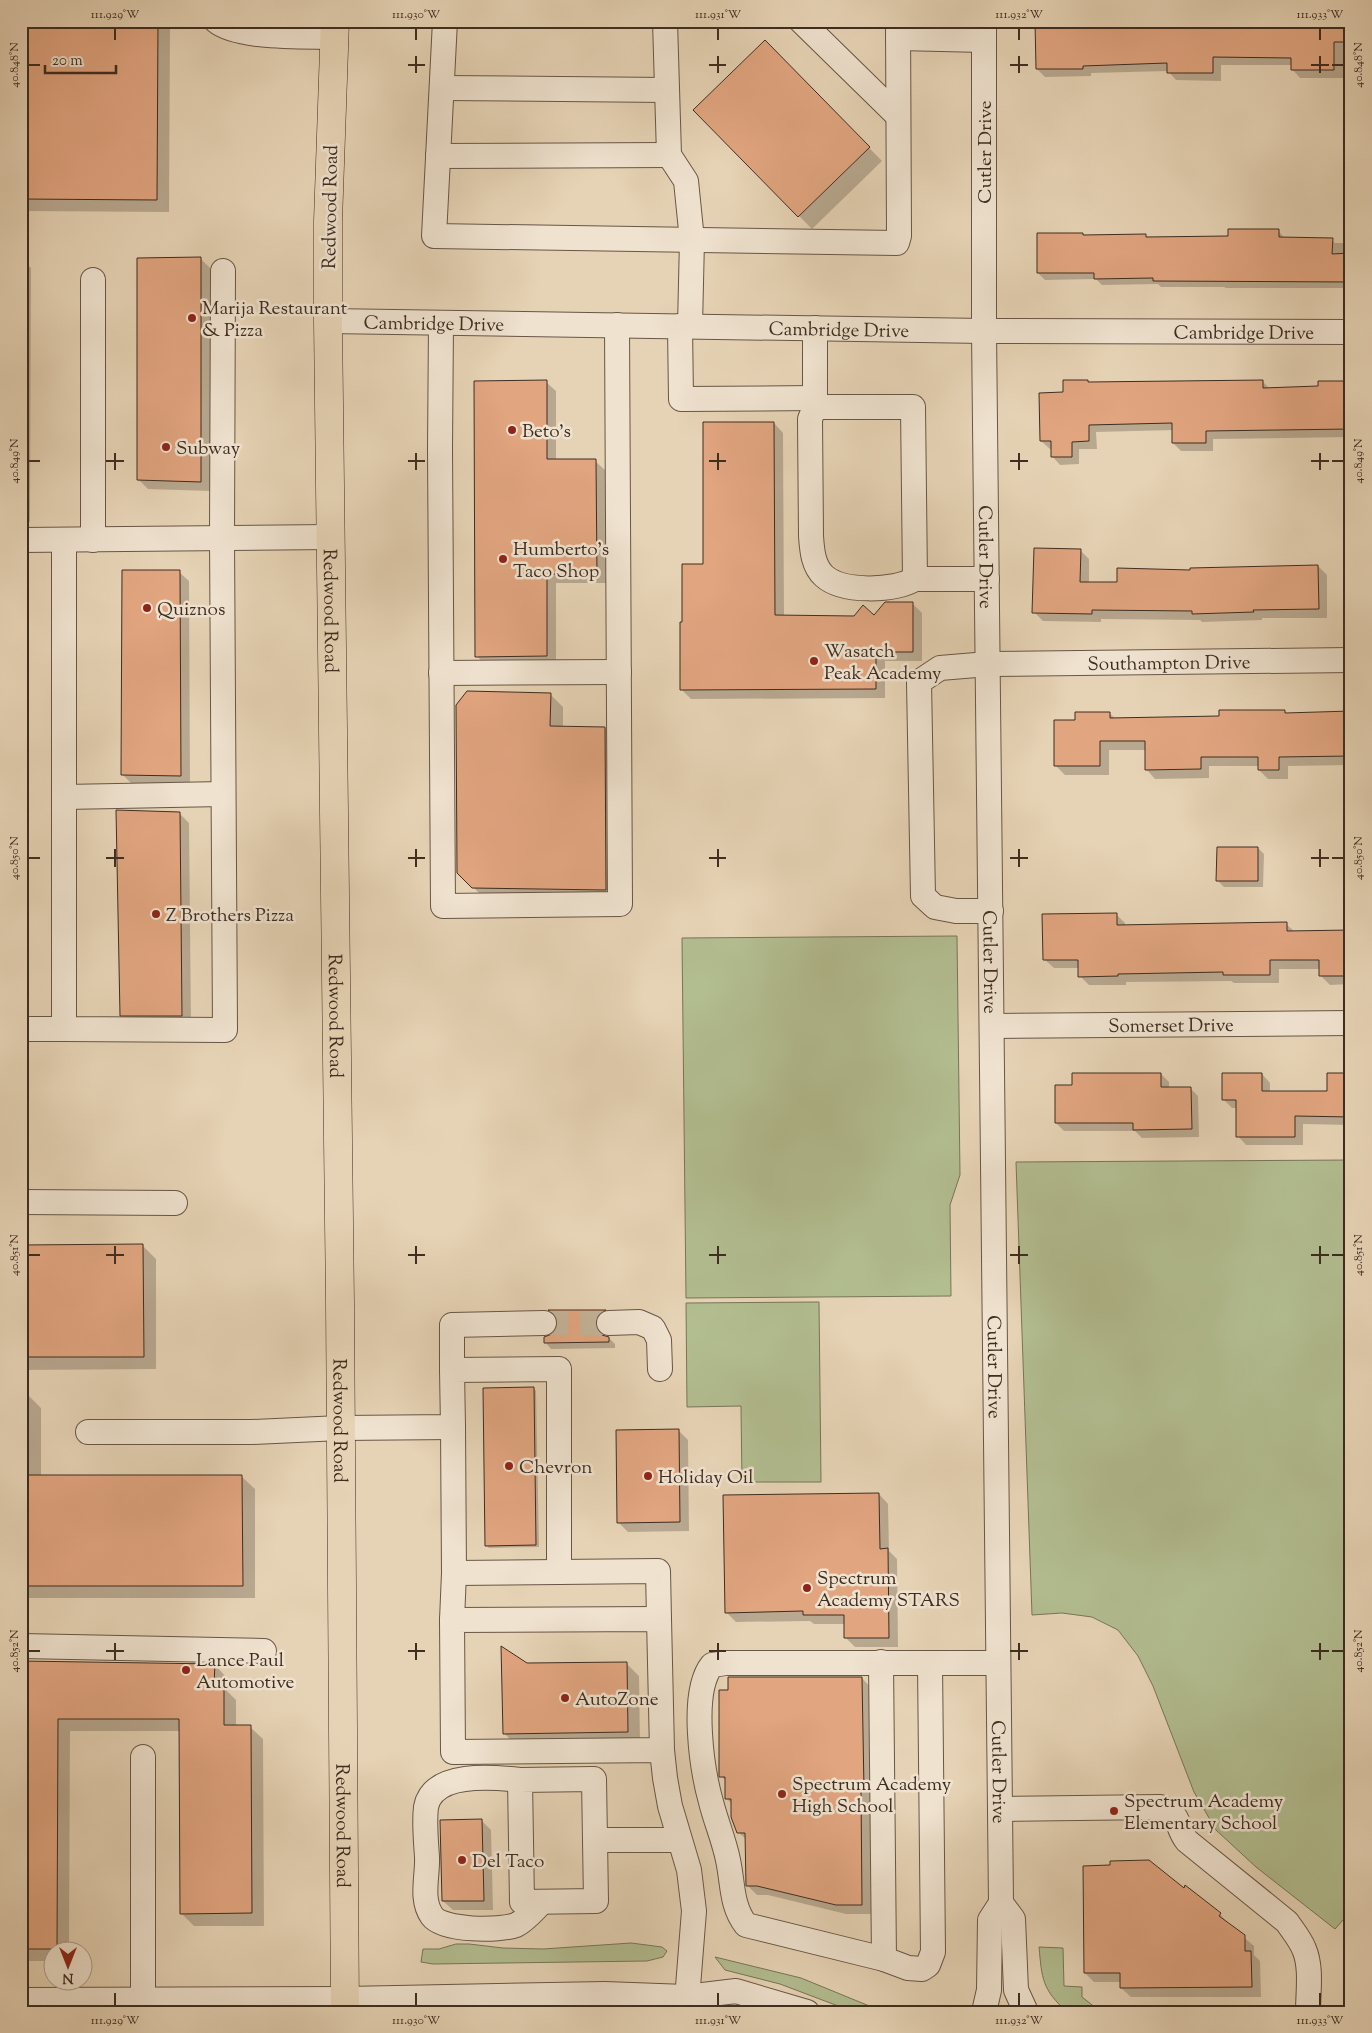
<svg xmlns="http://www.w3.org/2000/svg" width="1372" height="2033" viewBox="0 0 1372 2033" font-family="'Sorts Mill Goudy',serif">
  <rect width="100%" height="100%" fill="#e6d3b5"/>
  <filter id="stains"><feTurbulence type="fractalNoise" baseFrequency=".004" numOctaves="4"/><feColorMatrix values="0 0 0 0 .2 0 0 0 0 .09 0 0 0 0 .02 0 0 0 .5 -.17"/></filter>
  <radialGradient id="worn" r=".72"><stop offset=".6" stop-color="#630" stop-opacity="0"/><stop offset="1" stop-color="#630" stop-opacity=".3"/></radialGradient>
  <!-- green -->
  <path fill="#b2bd90" stroke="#787558" d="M957 936 960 1175 950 1205 951 1296 686 1298 682 938Z
    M1351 1160V1911L1335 1929 1256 1867 1216 1830 1194 1792 1153 1686 1138 1656 1118 1630 1092 1617 1062 1613 1032 1615 1016 1162Z
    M819 1302 821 1482H742L741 1406 687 1407 686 1303Z
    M631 1943 662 1947 667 1951 663 1957 647 1961 433 1964 421 1962 423 1949H439L456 1944H469L503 1948 543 1949Z
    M1039 1947 1063 1948 1064 1986 1082 1987V1997L1101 2012H1067C1042 1989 1042 1979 1039 1947Z
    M715 1957 801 1978 884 2012H854L780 1984 725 1970Z"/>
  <!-- shadow -->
  <path fill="#0003" d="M21 21H170L169 212 21 211Z
    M766 21H779L773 28Z
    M1036 21H1351V78H1300L1292 69V65H1221V81L1176 80 1168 71 1091 73V76L1045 77 1037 69Z
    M765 42 882 161 812 229 694 110Z
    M1278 230 1285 239 1332 240 1335 243H1351V288H1226L1224 287H1161L1158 284 1102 285 1096 279 1045 280 1038 273 1082 234 1085 237 1146 236 1148 238 1230 237Z
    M21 258 31 268 30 522H21Z
    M200 258 210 268V491L148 489 138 479Z
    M1087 381 1090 384 1262 381 1270 389 1319 387 1351 382V437L1213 439V451H1181L1173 443V430L1096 432 1097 449H1079V464L1060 465 1052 456V449H1050L1041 441 1064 394Z
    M546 382 556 391V461H595L605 470 606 583H556V665L486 666 477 656Z
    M774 423 783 433 784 616 874 617 912 603 922 613V661H885V698L691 699 681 689 683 623 704 565Z
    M1080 550 1089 559V583H1118L1192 571 1318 566 1327 575V618H1262V620L1202 622 1200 620 1101 619V622L1043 621 1034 612Z
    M179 572 189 581 190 785 132 784 122 774Z
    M550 694 563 707V728H605L618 741V902L486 900 458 872Z
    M1285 712 1287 714 1351 712V765L1288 766V779H1268L1259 770V766H1209V778L1155 779 1146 769V750H1109V775H1065L1056 766 1076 721 1109 713 1116 719 1220 717Z
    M179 813 189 823 191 1025H131L121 1015Z
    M1258 848 1264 854 1263 887H1224L1218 881Z
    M1116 914 1125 923V926L1286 924 1295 932 1351 931V984L1330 985 1321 976V969H1279V983H1234L1231 981 1126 982V985H1089L1080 976V968H1054L1044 959Z
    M1161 1074 1169 1082V1089L1190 1088 1198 1096 1199 1137 1142 1138 1135 1131H1064L1056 1123 1074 1086Z
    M1262 1074 1270 1083V1093H1328L1351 1075V1125L1303 1124V1145H1246L1238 1136V1108H1232L1224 1100Z
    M21 1246H143L156 1259V1369L21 1370Z
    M606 1311 611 1317 601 1331 603 1336 609 1338 615 1344V1348L551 1349 545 1342 557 1330 559 1323 557 1317 551 1312Z
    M534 1388 536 1391 539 1547 489 1548 486 1545Z
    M21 1395H28L41 1408V1477H242L255 1489V1598H21Z
    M679 1431 688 1440 689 1531 628 1532 618 1522Z
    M879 1494 888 1504 889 1551 897 1559 898 1647H855L845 1637V1624H814L810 1621 736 1622 726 1612Z
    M21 1662 215 1665 227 1678V1691L236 1700V1727H250L263 1739 264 1926H194L181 1913 180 1731H70L69 1950H52V1961H21Z
    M626 1663 639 1676 640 1744 517 1746 504 1733 527 1665Z
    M862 1678 871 1688 873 1798H870L871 1914H846L768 1895H757L747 1885V1840L738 1832 733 1805 727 1799V1782L721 1776Z
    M482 1821 491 1830 493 1910H453L443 1901Z
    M1186 1887 1220 1914 1229 1925 1254 1946V1955L1260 1961 1261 1997H1131L1121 1988V1982H1094L1085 1973Z"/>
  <!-- building -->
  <path fill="#e1a580" stroke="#3e2d21" d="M21 21H158L157 200 21 199Z
    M1035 21H1349V42H1334V70H1291V58L1213 57V73H1167V63L1083 66V69H1036Z
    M765 40 870 147 798 217 693 110Z
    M1228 229H1279V237L1333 238 1332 254 1351 253V282L1153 281V278L1094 279V273H1037V233H1083V235L1146 234V237L1228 236Z
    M201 257V482L137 480V258Z
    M547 380V459H596L597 574H547V656L475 657 474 381Z
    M1063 380H1088V382L1263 380V388L1318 386V381H1351V429L1206 431V443H1172V423L1089 425V441L1072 442V457H1051V441H1040L1039 393 1063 392Z
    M703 422H774L775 615 854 616 863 605 874 615 885 602H913V652H876V689L680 690V622H682V564H703Z
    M1034 548 1081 549 1080 582H1117V568L1190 570V568L1318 565 1319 609 1253 610 1254 612 1192 614V611L1092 610V614L1032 613Z
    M122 570H180L181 776 121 775Z
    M467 691 551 693 550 726 605 727 606 890 472 888 457 873 456 705Z
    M1219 710H1285V713L1351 711V756L1279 757V770H1258V757H1201V769L1145 770V741H1100V766H1054V720H1075V712H1110V718L1219 716Z
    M116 810 180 812 182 1016H120Z
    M1217 847H1258V881H1216Z
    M1117 913V925L1287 922V931L1351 930V976H1319V960H1270V975H1223V972L1118 974V976L1078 977V960H1043L1042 914Z
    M1072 1073H1161V1087H1191L1192 1129 1133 1130V1123H1055V1085H1072Z
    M1222 1073H1262V1091H1327V1073H1351V1117L1295 1116V1137H1236V1100H1222Z
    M143 1244 144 1357H21V1245Z
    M548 1310H606L597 1316 595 1324 598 1331 602 1335 609 1337V1342L544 1343V1337L552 1334 556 1329 558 1323 555 1315Z
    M534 1387 536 1545 485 1546 483 1388Z
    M679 1429 680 1522 617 1523 616 1430Z
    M21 1475H242L243 1586H21Z
    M879 1493 880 1549 888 1548 889 1638H844V1615H803V1611L725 1613 723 1495Z
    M501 1646 527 1663 627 1662 628 1732 503 1734Z
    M21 1661 215 1664 214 1684 224 1686V1725H251L252 1913 180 1914 179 1719H58L57 1949H21Z
    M728 1677H862L864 1789H861L862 1905H836L757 1886H746L745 1833H737L731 1817V1799H725V1777H719V1690H728Z
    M482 1819 484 1901H442L440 1820Z
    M1149 1860 1184 1888 1185 1885 1221 1913 1219 1916 1245 1935V1951H1251L1252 1987 1120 1988V1973H1084L1083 1866 1110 1865V1861Z"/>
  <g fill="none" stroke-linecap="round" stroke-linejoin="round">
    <!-- minor-tunnel -->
    <path stroke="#c4b297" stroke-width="24" stroke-dasharray="24 12" stroke-linecap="butt" d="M544 1323H609"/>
    <!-- minor casing -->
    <g stroke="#685646" stroke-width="26">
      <g id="minor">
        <path d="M216 21C237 39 306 36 334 37"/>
        <path d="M445 21 434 236 897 243 899 236 898 21"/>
        <path d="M665 21 669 155 686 181 692 240 690 326"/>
        <path d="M801 21 898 116"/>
        <path id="s1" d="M984 21V331L1001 1903 990 1920 989 1990 984 2012"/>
        <path d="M898 38 984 40"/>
        <path d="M442 88 667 90"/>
        <path d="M438 156 669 155"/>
        <path d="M93 280V540"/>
        <path id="s2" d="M328 321 984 331 1351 332"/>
        <path d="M441 323 440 449 443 906 620 904 617 325"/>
        <path d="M680 326 681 399 815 398"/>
        <path d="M815 328V407H913L915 579H987"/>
        <path d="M815 407 810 419 811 536C812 550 813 566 824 576 843 593 894 591 915 579"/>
        <path d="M21 540 330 537"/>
        <path d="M64 540V1029L225 1030 222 538 223 271"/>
        <path d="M441 673 619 672"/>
        <path d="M64 797 223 794"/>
        <path id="s3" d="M991 911H956L935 907 923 896 919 682 940 668 988 664 1351 660"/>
        <path id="s4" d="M992 1026 1351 1023"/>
        <path d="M21 1029H64"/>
        <path d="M21 1202 175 1203"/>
        <path d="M609 1323 639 1322 653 1328 659 1340 660 1369"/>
        <path d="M452 1370V1325L544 1323"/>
        <path d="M88 1432H252L340 1428 453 1427 452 1370 559 1369V1572"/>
        <path d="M454 1573 658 1571 659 1619"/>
        <path d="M452 1620 454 1573 453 1427"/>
        <path d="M21 1646 264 1651"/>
        <path d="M881 1662 884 1959"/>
        <path d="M930 1663 933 1952 928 1965 922 1969 908 1968 884 1959 746 1925C731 1906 733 1883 728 1860 724 1840 716 1822 711 1802 702 1770 690 1692 712 1665L726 1663H998"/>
        <path d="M662 1750 453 1752 452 1620 659 1619 662 1750 665 1778 670 1806 689 1870 694 1911 686 2012"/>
        <path d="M143 1757V1999"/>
        <path d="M520 1780C493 1777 433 1771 426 1807 424 1823 426 1841 427 1857 428 1876 420 1899 432 1916 443 1931 500 1931 516 1925 525 1921 535 1909 542 1902"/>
        <path d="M1000 1809 1160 1807C1182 1814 1175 1826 1187 1841L1287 1922C1293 1931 1300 1939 1304 1949 1312 1967 1308 1992 1308 2012"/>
        <path d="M595 1840 594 1779 520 1780 522 1902 596 1901 595 1840H679"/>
        <path d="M1001 1903 1013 1919 1016 1990 1026 2012"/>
        <path d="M21 2000 345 1999 605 1994 686 1997 736 1991 807 2012"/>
      </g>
    </g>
    <!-- major casing -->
    <g stroke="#3e2d21" stroke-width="29">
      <g id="major">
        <path id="s5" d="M335 21 328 221V321L340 1303 345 2012"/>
      </g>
    </g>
    <!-- minor -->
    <use href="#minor" stroke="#efe2cf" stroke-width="24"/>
    <!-- major -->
    <use href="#major" stroke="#e6d3b5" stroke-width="28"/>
  </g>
  <!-- ticks -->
  <path fill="none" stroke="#3e2d21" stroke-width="2" d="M115 28V40M416 28V40M718 28V40M1019 28V40M1320 28V40M416 56V73M718 56V73M1019 56V73M1320 56V73M28 65H40M408 65H425M709 65H726M1010 65H1028M1311 65H1329M1332 65H1344M115 453V470M416 453V470M718 453V470M1019 453V470M1320 453V470M28 461H40M106 461H124M408 461H425M709 461H726M1010 461H1028M1311 461H1329M1332 461H1344M115 849V867M416 849V867M718 849V867M1019 849V867M1320 849V867M28 858H40M106 858H124M408 858H425M709 858H726M1010 858H1028M1311 858H1329M1332 858H1344M115 1246V1264M416 1246V1264M718 1246V1264M1019 1246V1264M1320 1246V1264M28 1255H40M106 1255H124M408 1255H425M709 1255H726M1010 1255H1028M1311 1255H1329M1332 1255H1344M115 1643V1660M416 1643V1660M718 1643V1660M1019 1643V1660M1320 1643V1660M28 1651H40M106 1651H124M408 1651H425M709 1651H726M1010 1651H1028M1311 1651H1329M1332 1651H1344M115 1993V2006M416 1993V2006M718 1993V2006M1019 1993V2006M1320 1993V2006"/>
  <!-- markers -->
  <g fill="#8f2418" stroke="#efe2cf" stroke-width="2">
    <circle cx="192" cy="318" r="5"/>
    <circle cx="512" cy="430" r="5"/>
    <circle cx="166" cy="447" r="5"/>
    <circle cx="503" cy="559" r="5"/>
    <circle cx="147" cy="608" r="5"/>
    <circle cx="814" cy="661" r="5"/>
    <circle cx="156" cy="914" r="5"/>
    <circle cx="509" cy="1466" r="5"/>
    <circle cx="648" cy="1476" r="5"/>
    <circle cx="807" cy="1588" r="5"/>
    <circle cx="186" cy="1670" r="5"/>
    <circle cx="565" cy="1698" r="5"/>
    <circle cx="782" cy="1794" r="5"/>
    <circle cx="1114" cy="1811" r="5"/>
    <circle cx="462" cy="1860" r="5"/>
  </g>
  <g text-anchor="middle" stroke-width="5" stroke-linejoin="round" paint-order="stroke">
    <!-- street labels -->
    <g font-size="19" fill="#3e2d21" stroke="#efe2cf">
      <text transform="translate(984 152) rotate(-90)" y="7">Cutler Drive</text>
      <text transform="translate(329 207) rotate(-89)" y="7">Redwood Road</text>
      <text dy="7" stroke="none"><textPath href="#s2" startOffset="106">Cambridge Drive</textPath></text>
      <text dy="7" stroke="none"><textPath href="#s2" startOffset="511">Cambridge Drive</textPath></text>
      <text dy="7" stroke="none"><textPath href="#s2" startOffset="916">Cambridge Drive</textPath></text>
      <text dy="7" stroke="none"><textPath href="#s1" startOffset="536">Cutler Drive</textPath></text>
      <text dy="7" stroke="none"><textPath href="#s5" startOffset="590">Redwood Road</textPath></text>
      <text dy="7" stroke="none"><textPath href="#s3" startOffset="541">Southampton Drive</textPath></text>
      <text dy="7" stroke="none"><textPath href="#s1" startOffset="941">Cutler Drive</textPath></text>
      <text dy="7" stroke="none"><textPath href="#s5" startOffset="995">Redwood Road</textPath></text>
      <text dy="7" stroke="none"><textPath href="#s4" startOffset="179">Somerset Drive</textPath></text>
      <text dy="7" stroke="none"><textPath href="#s1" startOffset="1346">Cutler Drive</textPath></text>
      <text dy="7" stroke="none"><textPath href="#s5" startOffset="1400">Redwood Road</textPath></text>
      <text dy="7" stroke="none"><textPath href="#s1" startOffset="1751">Cutler Drive</textPath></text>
      <text dy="7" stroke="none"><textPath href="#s5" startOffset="1805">Redwood Road</textPath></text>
    </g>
    <!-- poi labels -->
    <g font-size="19" fill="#3e2d21" stroke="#efe2cf" text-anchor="start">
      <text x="202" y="314">Marija Restaurant<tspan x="202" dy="22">&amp; Pizza</tspan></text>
      <text x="522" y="437">Beto's</text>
      <text x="176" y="454">Subway</text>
      <text x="513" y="555">Humberto's<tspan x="513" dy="22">Taco Shop</tspan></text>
      <text x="157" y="615">Quiznos</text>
      <text x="824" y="657">Wasatch<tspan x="824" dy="22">Peak Academy</tspan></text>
      <text x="166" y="921">Z Brothers Pizza</text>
      <text x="519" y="1473">Chevron</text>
      <text x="658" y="1483">Holiday Oil</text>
      <text x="817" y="1584">Spectrum<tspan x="817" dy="22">Academy STARS</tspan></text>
      <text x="196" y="1666">Lance Paul<tspan x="196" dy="22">Automotive</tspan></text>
      <text x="575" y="1705">AutoZone</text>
      <text x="792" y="1790">Spectrum Academy<tspan x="792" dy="22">High School</tspan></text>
      <text x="1124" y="1807">Spectrum Academy<tspan x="1124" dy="22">Elementary School</tspan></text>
      <text x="472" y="1867">Del Taco</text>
    </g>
  </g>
  <!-- margin -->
  <rect width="1372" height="2033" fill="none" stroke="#e6d3b5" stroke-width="55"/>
  <!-- north arrow -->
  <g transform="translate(68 1966) rotate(180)"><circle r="24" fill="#efe2cf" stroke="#a89a89"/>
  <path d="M0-4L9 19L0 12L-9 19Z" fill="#8f2418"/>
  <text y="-8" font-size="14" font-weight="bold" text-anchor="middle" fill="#3e2d21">N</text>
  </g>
  <!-- scale -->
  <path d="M45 65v8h71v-8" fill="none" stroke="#3e2d21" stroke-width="2.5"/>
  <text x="52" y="65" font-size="15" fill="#3e2d21" stroke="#efe2cf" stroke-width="4" paint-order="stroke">20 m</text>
  <rect x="28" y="28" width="1316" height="1978" fill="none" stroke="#3e2d21" stroke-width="2"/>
  <g font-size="12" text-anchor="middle" fill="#3e2d21">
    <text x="115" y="18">111.929°W</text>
    <text x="416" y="18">111.930°W</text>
    <text x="718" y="18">111.931°W</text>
    <text x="1019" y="18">111.932°W</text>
    <text x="1320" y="18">111.933°W</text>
    <text transform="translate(1358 65) rotate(-90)" y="4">40.848°N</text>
    <text transform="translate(14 65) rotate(-90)" y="4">40.848°N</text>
    <text transform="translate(1358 461) rotate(-90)" y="4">40.849°N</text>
    <text transform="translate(14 461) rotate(-90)" y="4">40.849°N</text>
    <text transform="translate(1358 858) rotate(-90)" y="4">40.850°N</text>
    <text transform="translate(14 858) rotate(-90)" y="4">40.850°N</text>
    <text transform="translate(1358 1255) rotate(-90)" y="4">40.851°N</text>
    <text transform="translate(14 1255) rotate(-90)" y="4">40.851°N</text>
    <text transform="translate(1358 1651) rotate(-90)" y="4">40.852°N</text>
    <text transform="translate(14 1651) rotate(-90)" y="4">40.852°N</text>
    <text x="115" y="2024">111.929°W</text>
    <text x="416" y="2024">111.930°W</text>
    <text x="718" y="2024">111.931°W</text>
    <text x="1019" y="2024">111.932°W</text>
    <text x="1320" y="2024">111.933°W</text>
  </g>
  <rect width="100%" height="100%" filter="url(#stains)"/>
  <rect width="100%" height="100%" fill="url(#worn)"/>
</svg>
